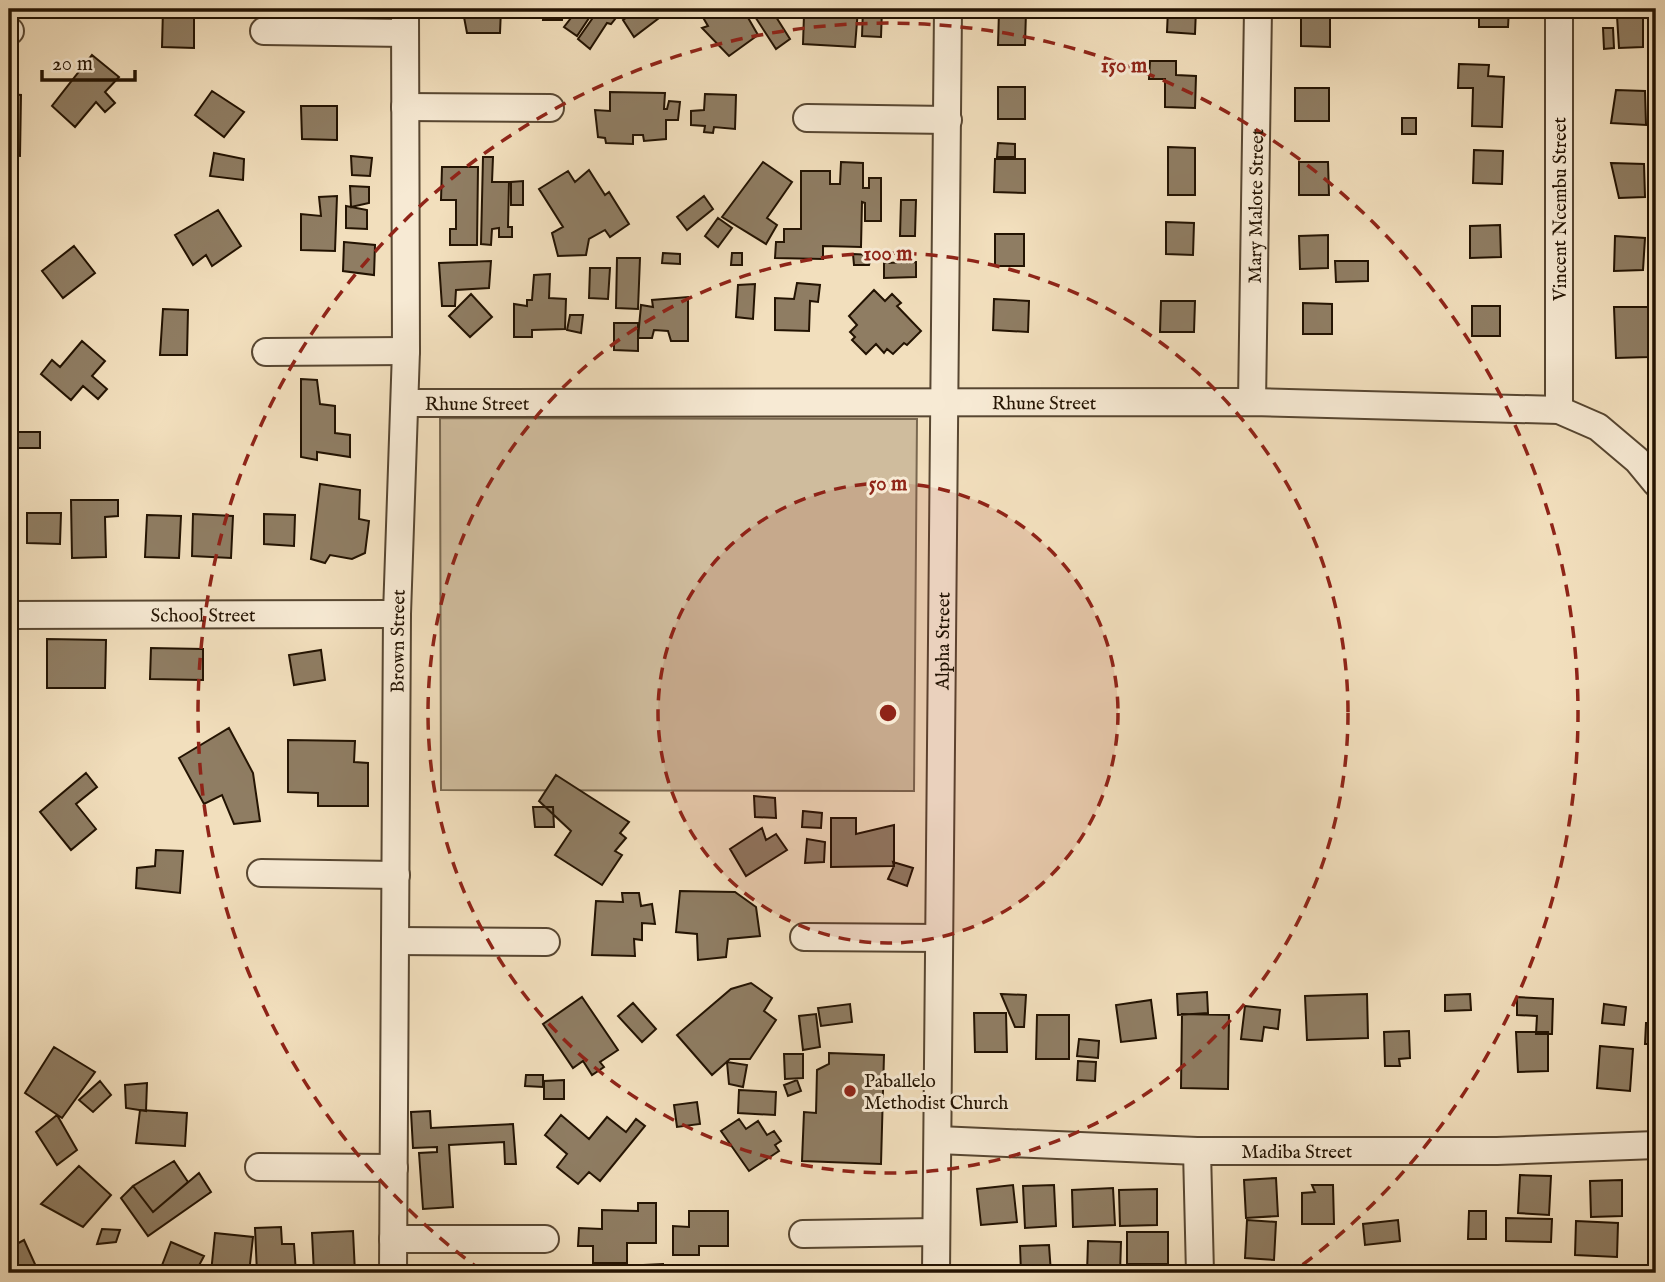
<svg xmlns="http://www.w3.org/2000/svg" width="1665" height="1282" viewBox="0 0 1665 1282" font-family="'IM FELL English',serif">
  <rect width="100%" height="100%" fill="#f2dfbd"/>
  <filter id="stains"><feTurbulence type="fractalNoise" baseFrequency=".00286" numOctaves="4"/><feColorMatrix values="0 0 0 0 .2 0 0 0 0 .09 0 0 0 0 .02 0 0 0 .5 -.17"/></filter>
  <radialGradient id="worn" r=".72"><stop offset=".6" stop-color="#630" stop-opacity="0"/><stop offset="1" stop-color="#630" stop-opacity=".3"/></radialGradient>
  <!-- green -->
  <path fill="#cfbc9d" stroke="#796850" stroke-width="2" d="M440 418 917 419 914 791 441 790Z"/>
  <!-- building -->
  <path fill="#8f7d63" stroke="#231302" stroke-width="2" d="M163 9H201V16L194 17V48L162 47Z
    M436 9H501L500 33H467L464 17 451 18V14H435Z
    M544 9H563L562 20H543Z
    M578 9H588L593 12 577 36 564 27Z
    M599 9H623L611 24 607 23 590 49 578 39Z
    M639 9H652L659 18 634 37 623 20Z
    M698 9H743L758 35 729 56 702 28 708 26Z
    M750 9H771L790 39 776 49Z
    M787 9H858L855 47 803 44 804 15 787 14Z
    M863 9H882L881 37 862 36Z
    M1168 9H1196L1195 34 1167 32Z
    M1479 9H1509L1508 27H1479Z
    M999 11 1026 12 1025 45H998Z
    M1301 15H1330V47L1301 46Z
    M1617 16 1643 17V47L1619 48Z
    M1603 28H1613L1614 48 1604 49Z
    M92 55 119 77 105 92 115 103 105 112 96 102 75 127 52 106Z
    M1150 61H1176V75L1196 76 1195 108 1165 107V79H1149Z
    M1459 64 1489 65 1488 76 1504 77 1502 127 1472 126 1473 88H1458Z
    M998 87H1025V119H998Z
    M1295 88H1329V121H1295Z
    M1616 90 1645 91 1646 125 1611 123Z
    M212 91 244 112 224 137 195 115Z
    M610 92 665 93 664 109H667L669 101 680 102 678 120H666V139L644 141 643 135H633V144L606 143 605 138 598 137 595 110 610 111Z
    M9 94 21 95 20 156 9 155Z
    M705 94 736 95 735 129 714 127 713 133 704 132 705 126 691 125V111L704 110Z
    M301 106H337V140L302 139Z
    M1402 118H1416V134H1402Z
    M998 143 1015 144V157H997Z
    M1168 147 1195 148V195H1168Z
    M1474 150 1503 151 1502 184 1473 183Z
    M214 153 244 159 243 180 210 176Z
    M351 156 372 158 370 176 352 175Z
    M483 157H493L492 182H509L508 227H512V237H499V228L492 229 491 245 481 244Z
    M995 159H1025V193L994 192Z
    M763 162 792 182 767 218 777 225 766 244 722 217Z
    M841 162 863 163V188H869V178H881V221H865V203L862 202 861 247 823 246V259L775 258 776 242H784V229H801V171H830V184H840Z
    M1299 162H1328L1329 195H1299Z
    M1611 163 1644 164 1645 197 1619 198Z
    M442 167H478L477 245H450V229H456V200H441Z
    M589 170 605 195 609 192 629 224 610 237 605 230 589 239 586 255 558 256 552 233 563 227 539 189 568 171 575 182Z
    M523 181V205H511V182Z
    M350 186 369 187V203L351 207Z
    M337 196 335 251 301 250V214L321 216 319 197Z
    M704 196 713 209 687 230 677 217Z
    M901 200H916L915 236H900Z
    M346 206 367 210V229L346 228Z
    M9 209H13L15 250H9Z
    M218 210 241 246 212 266 206 255 193 265 175 235Z
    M718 218 732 228 718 247 705 236Z
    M1166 222 1194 223 1193 255 1166 254Z
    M1500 225 1501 257 1470 258V226Z
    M995 234H1024V266H995Z
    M1328 235V268L1300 269 1299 236Z
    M1615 236 1645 238 1643 270 1614 271Z
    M344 242 375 245 374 275 343 271Z
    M74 246 95 273 63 298 42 271Z
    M663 253 680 254V264L662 263Z
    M732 253H742V265H731Z
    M853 254 872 255 869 265H854Z
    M617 258H640L638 309 616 308Z
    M491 261 489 288 456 290 455 306H442L439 263Z
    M1335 261H1368V281L1336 282Z
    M916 262V277L884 278V263Z
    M590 268H610L608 299 589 298Z
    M550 274 549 298 566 299 565 329 532 330V337H514V304L527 306V300H532L534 275Z
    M797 283 820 285 818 302 810 301 809 331 775 330V298L794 299Z
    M755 284 753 319 736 317 738 285Z
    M874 290 885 301 892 294 901 303 897 306 921 331 907 345 904 343 893 354 887 349 884 353 876 344 866 354 852 340 855 337 850 332 857 325 849 316Z
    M471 294 492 317 470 337 449 316Z
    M688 297V341H671L668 331 654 330 652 338H638L641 305 653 307 652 300Z
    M994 299 1029 301 1028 332 993 330Z
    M1161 301H1195L1194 332H1160Z
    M1303 303 1332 304V334H1303Z
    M1472 306H1500V336H1472Z
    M1614 307H1648L1649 357 1616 358Z
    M163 309 188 310 187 355H160Z
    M570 315H583L581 333 567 330Z
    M614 323H638V351L614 350Z
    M82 341 105 361 92 376 107 389 98 399 83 386 71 400 41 374 52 360 60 367Z
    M301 379 317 380 320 404 335 406V433L350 435V457L317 452V460L301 457Z
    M9 417V432H40V448H9Z
    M320 484 360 490 359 519 369 521 365 553 352 559 330 555 325 563 311 559Z
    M71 500H118V516L105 517 106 557 72 558Z
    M27 513H61L60 544 27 543Z
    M193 514 233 516 231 558 192 556Z
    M264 514 295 515 294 546 264 544Z
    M147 515 181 516 179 558 145 557Z
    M47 639 106 640 105 688H47Z
    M151 648 203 649V680L150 679Z
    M321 650 325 680 294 685 289 655Z
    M229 728 253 773 260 821 234 824 222 795 204 804 179 758Z
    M288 740 355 741 354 762 368 763V806H318V793L288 792Z
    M86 773 97 787 76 804 96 829 71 850 40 812Z
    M556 775 629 822 620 833 626 838 615 851 622 855 602 885 555 855 571 831 539 801Z
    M754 796 775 798 776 818 755 817Z
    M533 807H553L554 827H535Z
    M803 811 822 813 821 828 802 827Z
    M831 818H856V834L894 825V866L831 867Z
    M762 828 766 840 776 834 787 850 746 876 730 849Z
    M807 839 825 842 824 862 805 863Z
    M156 850 183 851 180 893 136 888 137 868 155 866Z
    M893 862 913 868 907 886 888 879 894 866Z
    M680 891 735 892 756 907 760 936 728 939 726 957 698 960 697 934 676 932Z
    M622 893H639L641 906 652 904 655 924 642 923V940L634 939 635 956 592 955 596 901 623 902Z
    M751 983 772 998 764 1011 776 1020 750 1059H730L712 1075 677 1035 731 989Z
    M1207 992 1208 1013 1178 1015 1177 994Z
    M1001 994 1026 995 1024 1027H1015Z
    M1367 994 1368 1038 1307 1040 1305 996Z
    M1470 994 1471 1010 1445 1011V995Z
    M582 997 618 1050 600 1062 604 1067 592 1075 583 1061 573 1068 543 1024Z
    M1517 997 1553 999 1552 1034H1536L1537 1016 1517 1015Z
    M1151 1000 1156 1038 1121 1042 1116 1005Z
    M633 1003 656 1029 642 1042 618 1016Z
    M850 1004 852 1022 821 1026 818 1008Z
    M1604 1004 1626 1007 1624 1025 1602 1023Z
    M1245 1006 1280 1010 1278 1029 1264 1027 1262 1041 1241 1039Z
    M974 1013H1006L1007 1052H975Z
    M816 1014 820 1047 803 1050 799 1016Z
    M1182 1014 1229 1015 1228 1089 1181 1088Z
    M1037 1015H1069V1059H1036Z
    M1646 1023H1656V1044H1645Z
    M1409 1031 1410 1058 1399 1059 1400 1066H1385L1384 1032Z
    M1516 1032H1548V1071L1518 1072Z
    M1079 1039 1099 1041 1098 1058 1077 1056Z
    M1600 1046 1633 1049 1630 1091 1597 1088Z
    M54 1047 95 1072 62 1118 25 1093Z
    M829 1053 884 1055 881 1164 802 1161 804 1112 816 1113 817 1070 829 1064Z
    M784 1054H803V1078L785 1079Z
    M1078 1061 1096 1062 1095 1081 1077 1080Z
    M727 1062 747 1065 743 1087 729 1084Z
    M526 1075H543V1087L525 1086Z
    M564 1080V1099H544V1081Z
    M797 1080 801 1091 788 1096 784 1085Z
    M100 1081 111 1095 93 1112 79 1100Z
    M147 1083 146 1111 126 1108 125 1085Z
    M739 1090 776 1092 775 1115 738 1113Z
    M697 1102 700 1124 677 1127 674 1105Z
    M140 1110 187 1113 185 1146 136 1143Z
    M430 1111 431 1128 513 1124 516 1164H505L504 1142 449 1145 453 1207 423 1209 419 1153 437 1152V1147L413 1148 411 1112Z
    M57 1115 77 1150 57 1165 36 1132Z
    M561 1115 589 1139 607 1117 626 1132 636 1119 645 1126 600 1181 589 1172 578 1184 557 1167 567 1154 545 1135Z
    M739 1119 746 1129 758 1121 767 1135 774 1131 781 1141 775 1145 779 1151 749 1171 721 1131Z
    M174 1161 188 1182 153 1212 133 1186Z
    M79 1166 111 1195 83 1227 41 1204Z
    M199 1173 211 1192 148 1236 121 1198 133 1186 153 1212Z
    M1520 1175 1551 1176 1549 1215 1518 1213Z
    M1276 1178 1278 1216 1246 1218 1244 1180Z
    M1622 1180V1216L1591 1217 1590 1181Z
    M1013 1185 1017 1222 981 1225 977 1189Z
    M1054 1185 1056 1226 1025 1228 1023 1186Z
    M1312 1185H1333L1334 1224H1302V1193L1315 1192Z
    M1113 1188 1115 1225 1073 1227 1072 1190Z
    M1157 1189V1225L1120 1226 1119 1190Z
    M638 1203H656V1243H627V1263H593V1246H578L579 1228 602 1229V1210L638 1211Z
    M689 1211H728V1246H699V1255H673V1226L689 1227Z
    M1469 1211H1486V1239H1468Z
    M1506 1218 1552 1219 1551 1242 1506 1241Z
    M1247 1220 1276 1222 1274 1260 1245 1258Z
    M1398 1220 1400 1241 1365 1245 1363 1224Z
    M1576 1221 1618 1223 1617 1257 1575 1255Z
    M281 1227 282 1244H294L296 1273H257L255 1228Z
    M102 1229 120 1230 116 1242 97 1244Z
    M353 1231 355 1273H314L312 1233Z
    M1127 1232H1168V1264H1127Z
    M215 1233 253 1237 249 1273H211Z
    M24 1240 39 1273H9V1248Z
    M1088 1241 1121 1242 1120 1273H1087Z
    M171 1242 204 1256 195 1273H159Z
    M1049 1245 1051 1273H1021L1020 1246Z
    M1648 1248 1656 1249V1266L1648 1265Z
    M663 1264V1273H644V1265Z"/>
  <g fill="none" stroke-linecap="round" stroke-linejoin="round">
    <!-- minor casing -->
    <g stroke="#574631" stroke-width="30">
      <g id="minor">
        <path d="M9 31H10"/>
        <path d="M264 31 405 33"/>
        <path d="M405 107 550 108"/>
        <path d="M807 118 948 120"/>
        <path d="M266 352 406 351"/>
        <path id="s1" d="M1252 402 1258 9"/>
        <path id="s2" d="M405 403 1252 402 1559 410 1598 427 1637 460 1656 483"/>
        <path d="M1559 410V9"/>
        <path id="s3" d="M9 615 397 614"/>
        <path d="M261 873 396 875"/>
        <path d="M804 937 939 938"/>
        <path d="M395 941 546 942"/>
        <path id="s4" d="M938 1140 1197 1151H1497L1656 1145"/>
        <path d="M1197 1151 1200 1273"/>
        <path d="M259 1167 394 1168"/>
        <path d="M803 1234 936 1232"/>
        <path d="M393 1239H545"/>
        <path id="s5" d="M393 1273 397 614 406 351 405 9"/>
        <path id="s6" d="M936 1273 948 9"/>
      </g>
    </g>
    <!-- minor -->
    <use href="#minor" stroke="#f7ead4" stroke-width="26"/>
  </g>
  <!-- distance rings -->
  <circle cx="888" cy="713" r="230" fill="#8f2418" fill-opacity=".12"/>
  <g fill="none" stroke="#8f2418" stroke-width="3.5" stroke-dasharray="12 9">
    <circle cx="888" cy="713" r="230"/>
    <circle cx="888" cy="713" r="460"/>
    <path d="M482 1271A690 690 0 1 1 1294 1271"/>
  </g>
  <!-- markers -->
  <circle fill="#8f2418" stroke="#f7ead4" stroke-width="2.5" cx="850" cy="1091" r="7"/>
  <g text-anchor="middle" stroke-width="6" stroke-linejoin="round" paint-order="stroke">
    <!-- street labels -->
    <g font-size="19" fill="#231302" stroke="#f7ead4">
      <text dy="7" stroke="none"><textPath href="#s1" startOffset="196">Mary Malote Street</textPath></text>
      <text transform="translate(1559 209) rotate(-90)" y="7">Vincent Ncembu Street</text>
      <text dy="7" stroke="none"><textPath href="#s2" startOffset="639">Rhune Street</textPath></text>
      <text dy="7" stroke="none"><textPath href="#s2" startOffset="72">Rhune Street</textPath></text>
      <text dy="7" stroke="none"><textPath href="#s3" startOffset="194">School Street</textPath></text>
      <text dy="7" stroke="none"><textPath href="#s5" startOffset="632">Brown Street</textPath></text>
      <text dy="7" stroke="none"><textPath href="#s6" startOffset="632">Alpha Street</textPath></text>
      <text dy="7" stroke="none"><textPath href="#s4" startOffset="359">Madiba Street</textPath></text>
    </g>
    <!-- poi labels -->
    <g font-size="19" fill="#231302" stroke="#f7ead4" text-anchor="start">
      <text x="864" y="1087">Paballelo<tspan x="864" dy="22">Methodist Church</tspan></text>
    </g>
  </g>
  <circle cx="888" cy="713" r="10" fill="#8f2418" stroke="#f7ead4" stroke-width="3.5"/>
  <g font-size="21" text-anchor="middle" font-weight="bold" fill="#8f2418" stroke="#f7ead4" stroke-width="6" stroke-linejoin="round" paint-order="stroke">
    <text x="1124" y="72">150 m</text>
    <text x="888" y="260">100 m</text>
    <text x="888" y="490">50 m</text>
  </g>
  <!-- margin -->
  <rect width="1665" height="1282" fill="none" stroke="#f2dfbd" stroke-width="35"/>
  <rect x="10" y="10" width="1644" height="1261" fill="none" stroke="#231302" stroke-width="3.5"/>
  <rect x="18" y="18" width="1630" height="1247" fill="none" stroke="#231302" stroke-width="2"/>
  <!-- scale -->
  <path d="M42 70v10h93v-10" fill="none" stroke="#231302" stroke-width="3.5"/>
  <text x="52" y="70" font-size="21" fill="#231302" stroke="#f7ead4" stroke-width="5" paint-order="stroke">20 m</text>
  <rect width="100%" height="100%" filter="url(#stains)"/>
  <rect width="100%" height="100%" fill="url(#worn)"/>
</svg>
